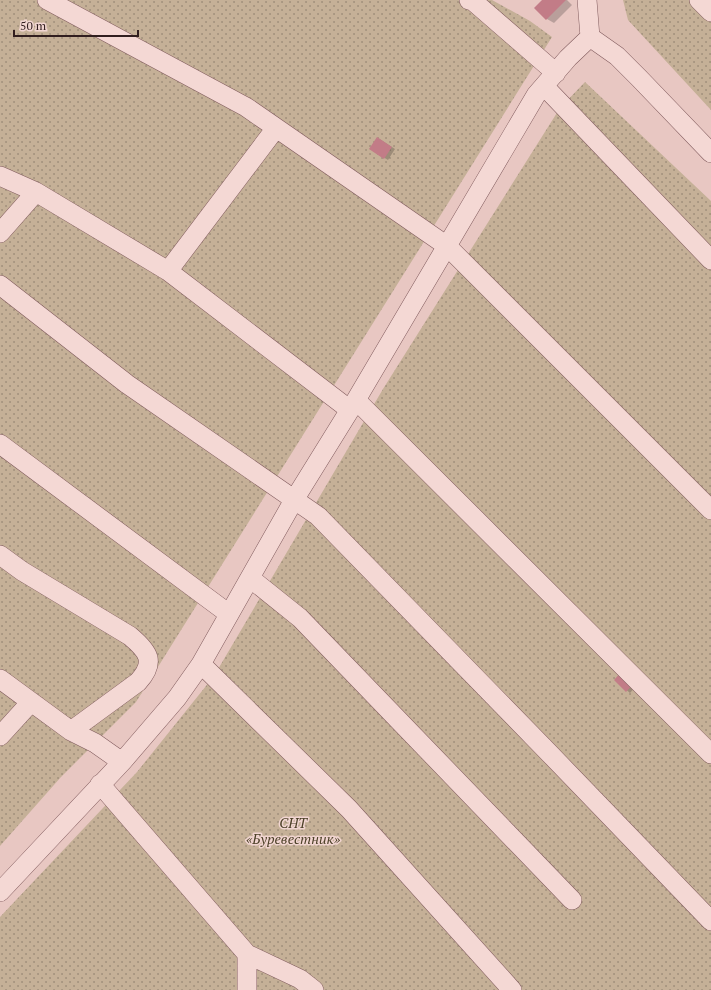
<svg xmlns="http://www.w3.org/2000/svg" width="711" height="990" viewBox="0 0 711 990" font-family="'PT Serif',serif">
  <defs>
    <pattern id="garden-dots" width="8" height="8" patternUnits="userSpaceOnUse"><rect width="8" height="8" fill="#c5b097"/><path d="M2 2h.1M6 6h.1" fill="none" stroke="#a18f7b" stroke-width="1.8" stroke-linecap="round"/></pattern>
  </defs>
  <rect width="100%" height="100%" fill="#e8c7c2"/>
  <!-- garden -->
  <path fill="url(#garden-dots)" d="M0 0H492L530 21 552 37 136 702 61 777 0 846Z
    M623 0H711V110L628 20Z
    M585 82 711 201V990H0V917L137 772 214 676 383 389 560 108Z"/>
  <!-- shadow -->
  <path fill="#0003" d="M543 0H567L572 5 554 23 547 19 536 8Z
    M378 138 395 149 388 160 370 149Z
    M615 680 637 685 630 693Z"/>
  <!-- building -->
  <path fill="#c27c87" d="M542 0H566L546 20 534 8Z
    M377 137 392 147 384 159 369 149Z
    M622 671 634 683 626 692 614 680Z"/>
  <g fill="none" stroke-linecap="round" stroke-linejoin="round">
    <!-- minor casing -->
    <g stroke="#805b5d" stroke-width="20">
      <path id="minor" d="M47 0 246 107 447 246 711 510
        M469 0 473 1 556 73
        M587 0 590 37
        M699 0 711 12
        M544 86 711 260
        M0 176 36 192 168 271 350 410
        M0 233 36 192
        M168 271 276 128
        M0 285 127 384 318 516 550 754 711 921
        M356 400 711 754
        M0 444 229 614
        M0 555 22 571 130 636C149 652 156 662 138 682L71 731
        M250 578 300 618 572 900
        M201 664 349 809 512 990
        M0 679 71 731 95 743 122 762
        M0 736 31 702
        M100 784 247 954V990
        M0 892 122 762 177 698 201 664 294 500 356 400 536 95 568 58 590 37 617 56 639 78 711 153
        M247 954 300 979 314 990"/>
    </g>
    <!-- minor -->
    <use href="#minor" stroke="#f4d8d4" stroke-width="19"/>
  </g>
  <g text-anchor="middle" stroke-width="3" stroke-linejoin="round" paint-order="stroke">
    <!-- park labels -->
    <g font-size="14" font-style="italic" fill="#4c4027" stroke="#f1d5d1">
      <text x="293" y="828">СНТ<tspan x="293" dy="16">«Буревестник»</tspan></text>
    </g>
  </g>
  <!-- scale -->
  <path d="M14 30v6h124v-6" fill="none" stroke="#311e1f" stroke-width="2"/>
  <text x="20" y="30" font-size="12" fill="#311e1f" stroke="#f1d5d1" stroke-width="3" paint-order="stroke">50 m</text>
</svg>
